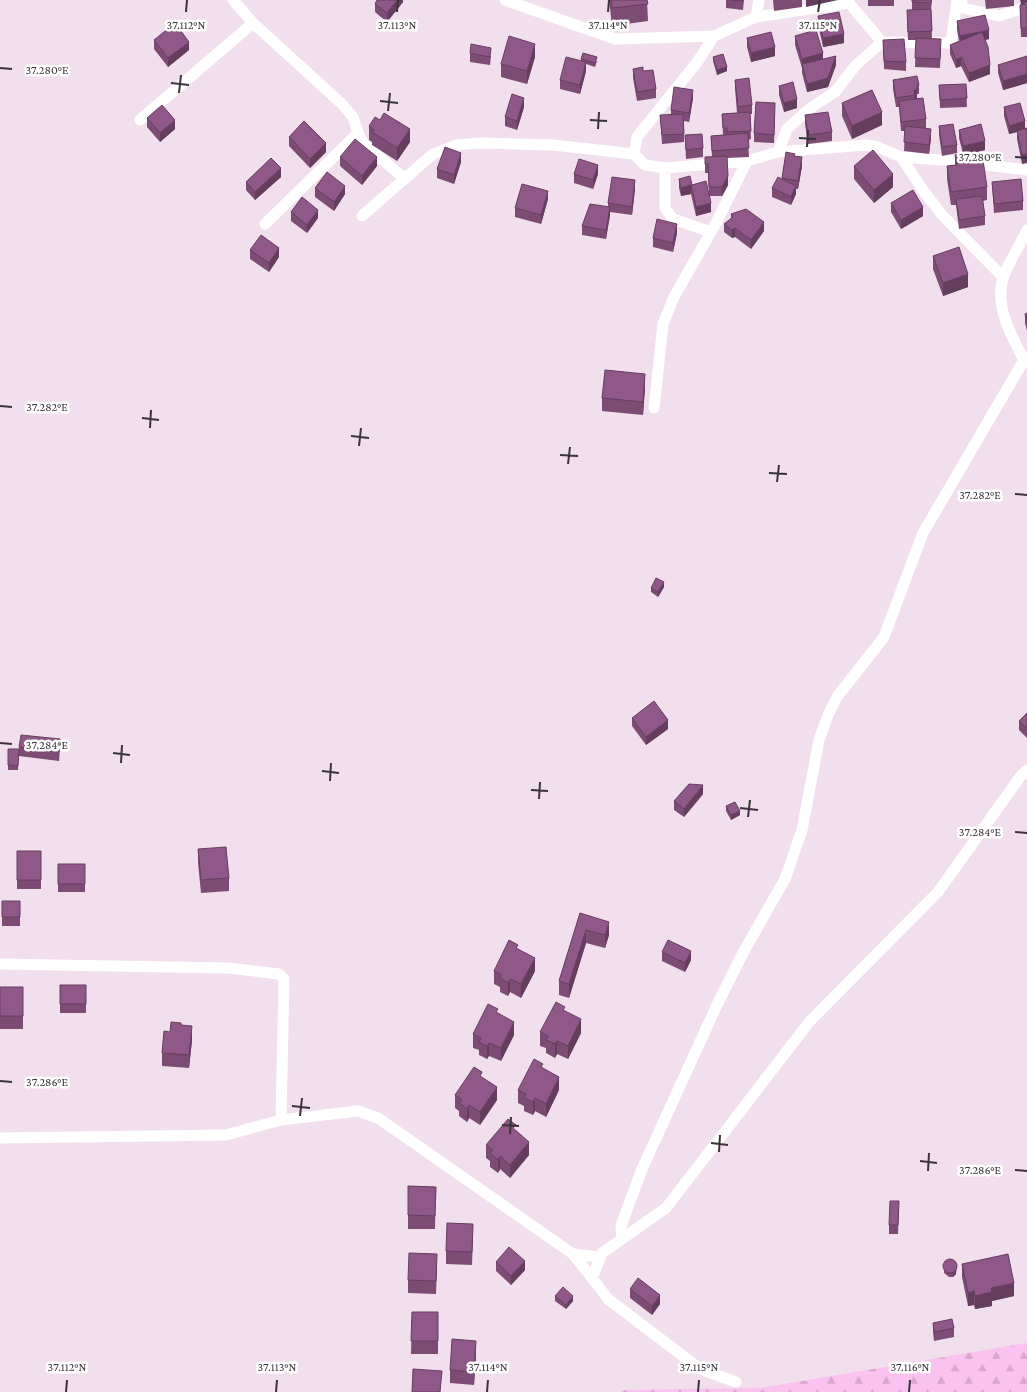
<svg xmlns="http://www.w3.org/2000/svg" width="1027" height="1392" viewBox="0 0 1027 1392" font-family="'Crimson Pro',serif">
  <defs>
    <pattern id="forest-firs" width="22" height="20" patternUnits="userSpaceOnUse" patternTransform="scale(1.25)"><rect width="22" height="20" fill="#fac2f0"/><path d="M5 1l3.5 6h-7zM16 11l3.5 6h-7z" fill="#d7a7cf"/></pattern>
  </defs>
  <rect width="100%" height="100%" fill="#f1dfed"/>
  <!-- forest -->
  <path fill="url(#forest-firs)" d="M1027 1343V1392H621L623 1390 760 1388Z"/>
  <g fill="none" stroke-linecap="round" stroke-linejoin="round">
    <!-- minor -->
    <path stroke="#fff" stroke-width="11" d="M233 0 253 23 342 104 353 117 358 133 363 143 405 179
      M505 0 615 39 714 36 756 17 849 3 882 42
      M961 0 963 8 999 16 1027 7
      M756 17 759 0
      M714 36 698 61 637 137 634 154 645 165 665 168 747 161 778 152 866 145 878 147 901 157 954 161 1027 170
      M140 120 253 23
      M778 152 787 129 809 109 835 92 856 65 882 42 951 43 957 0
      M901 157 923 190 942 215 1003 277
      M665 168V208L673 219 711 232
      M362 216 433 154 456 145 480 143 553 145 634 154
      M265 224 358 133
      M1024 360C1011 335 993 304 1004 275 1010 260 1020 245 1027 230
      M654 408 663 324 674 297 716 223 747 161
      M0 964 228 968 279 974 284 979 281 1120
      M0 1138 226 1135 281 1120 358 1111 378 1118 573 1254 600 1257
      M622 1238 621 1226 642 1169 716 1007 744 951 785 879 802 830 819 740 828 715 837 697 884 637 923 533 1024 360 1027 358
      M573 1254 592 1278
      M736 1382 700 1369 608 1299 592 1278 602 1253 666 1208 810 1021 938 892 1020 777 1027 770"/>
  </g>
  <!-- wall -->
  <path fill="#7c4c75" d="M403 0V2L387 22 375 12V4Z
    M609 0H647L648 21 612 26Z
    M726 0H744L743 10 726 8Z
    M773 0H802V7L774 11Z
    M868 0H894V6H868Z
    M912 0H932L931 10 932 39 941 48 940 68 915 67 916 40H908L907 19 912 10Z
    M985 0H1014V6L986 9Z
    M1020 0H1027V3L1022 4H1027V37H1021L1020 13V5L1021 4Z
    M818 16 844 43 823 47 818 25Z
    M957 21 989 39 985 40 990 74 969 82 961 66 956 68 950 54V45L959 41 957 30Z
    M795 36 823 59 836 65 828 87 807 92 802 73V68L795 45Z
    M747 38 775 56 751 62 747 47Z
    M154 40 189 50 168 67 154 49Z
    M883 40 906 62V71L884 69Z
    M470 53 491 56 490 65 470 62Z
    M1027 56V83L1003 90 998 73V65Z
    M535 57 527 84 501 77V64Z
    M713 57 727 71 717 75 713 61Z
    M581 59 597 61 595 67 586 64V71L580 94 560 89V80L581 61Z
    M633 69 643 71 656 89V98L637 101 633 78Z
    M735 80 752 105V114H750L751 139 748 140 749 157 727 158 728 185 722 196H710L711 212 696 216 691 194 681 196 679 188V179L692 185 709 195 708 173H705V157H712L711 136 723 135 722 114 737 113 735 88Z
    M893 80 919 85V94H917V98L926 119V128H922L931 138 929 154 904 151 905 131H901L899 107H896L893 89Z
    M966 84 967 107 940 108 939 85Z
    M779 86 797 108 784 112 779 95Z
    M693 98 689 122 684 121V142L662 144 660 115H671V110Z
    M842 103 882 125 852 139 842 116Z
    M524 107 517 130 505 126V117Z
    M1004 107 1025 121 1022 164 1017 139V132L1009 134 1004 116Z
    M775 112 774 143 754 142V133Z
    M805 115 832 132V141L808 144 805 124Z
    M147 118 175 129 160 142 147 127Z
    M369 126 410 142 397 161 372 145V142L369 140Z
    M939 126 957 145V153L942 156 939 135Z
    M959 130 985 150 968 154 970 162 987 187V200L983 201 985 216V225L959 229 956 205H951L947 179V166L955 165V155L963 154 959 138Z
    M685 135 703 148V157L686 159Z
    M289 137 326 152 310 168 289 146Z
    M786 152 795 156 802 166 798 189H796V194L791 205 772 197V188L782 179Z
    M340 157 377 166 362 185 340 166Z
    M461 162 454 184 437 178V169Z
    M854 166 893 187 874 203 854 179Z
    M574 174H598L593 189 574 183Z
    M281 177 255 200 246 190V182Z
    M992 182 1023 201V210L994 213Z
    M315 188 345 194 334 211 315 197Z
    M635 189 632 215 610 212 606 239 582 235V226L608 207V203Z
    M548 199 541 224 515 217V208Z
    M891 203 923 216 901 229 891 212Z
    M291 212 318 218 307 233 291 221Z
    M731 214 764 231 751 249 735 237 732 238 724 232V224L731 219Z
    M677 233 673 252 653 247V238Z
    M250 250 279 257 269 272 250 259Z
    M933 256 968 287 943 296 933 269Z
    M1027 313V331L1025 323V314Z
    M645 387 643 415 602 411V398Z
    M664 587 658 597 651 592V588Z
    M1027 713V738L1019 730V721Z
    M632 718 668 729 646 745 632 726Z
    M19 747 60 748 59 761 19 756Z
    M8 749H19L18 770H8Z
    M703 794 684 817 674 810V801Z
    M726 806 740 815 731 820 726 811Z
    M198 849 229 878V891L201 893 198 863Z
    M17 851H41V889H17Z
    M58 864H85V892H58Z
    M2 901H20V926H2Z
    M580 913 609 935 605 948 586 943 569 998 559 995V981Z
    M518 949 535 971 521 998 510 992 508 996 500 992V987L494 984V971Z
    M662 952 691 960 685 972 662 961Z
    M60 985H86V1013H60Z
    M0 987H23V1029H0Z
    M565 1011 581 1033 568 1059 557 1054 555 1058 546 1053V1048L540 1046V1032Z
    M498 1013 514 1035 501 1061 489 1056 487 1059 479 1055V1050L473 1048V1034Z
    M181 1025 192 1040 189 1068 162 1066V1053L170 1032Z
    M543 1068 559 1090 546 1117 535 1111 533 1115 524 1111V1106L518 1103V1090Z
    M482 1077 497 1100 480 1125 469 1118 467 1122 459 1116V1111L455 1108V1095Z
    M516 1130 529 1155 510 1178 500 1169 498 1173 490 1167V1161L486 1158V1145Z
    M408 1186 436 1187 435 1229H408Z
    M899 1210 898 1234H889V1225Z
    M473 1237 472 1265 446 1264V1251Z
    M496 1262 525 1270 511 1285 496 1271Z
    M944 1264 956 1274 953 1277H949L944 1273Z
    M962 1264 1014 1296 992 1301V1306L975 1309 974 1305 968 1306 962 1277Z
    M437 1268 436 1294 408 1293V1280Z
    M630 1289 660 1304 652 1315 630 1298Z
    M555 1296 573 1301 566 1309 555 1301Z
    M412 1312H438V1354H411Z
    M933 1323 954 1328V1337L934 1341 933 1332Z
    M476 1354 474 1385 450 1383V1370Z"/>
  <!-- shaded-wall -->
  <path fill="#653e5f" d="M397 0H403V2L387 22V13Z
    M806 0H838L806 7Z
    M1021 0H1027V3L1021 5Z
    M989 30V39L960 45V36Z
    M844 34V43L823 47V38Z
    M189 42V50L168 67V58Z
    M535 44V57L527 84V71Z
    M775 47V56L751 62V53Z
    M823 53V62L802 64V68V59Z
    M836 56V65L828 87 807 92V84Z
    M961 57V66L956 68V60Z
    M586 62V71L580 94V85Z
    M990 65V74L969 82V73Z
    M727 67V71L717 75V70Z
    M1027 74V83L1003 90V81Z
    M693 90V98L689 122V113Z
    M914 90H917V98L915 99Z
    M524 98V107L517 130V121Z
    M797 99V108L784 112V103Z
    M882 112V125L852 139V126Z
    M175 120V129L160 142V133Z
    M1025 121V130L1009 134V126Z
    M410 129V142L397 161V148Z
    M931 129V138L929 154V145Z
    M985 141V150L963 155V146Z
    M326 143V152L310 168V159Z
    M461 153V162L454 184V175Z
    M1027 154V163L1022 164V155Z
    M377 157V166L362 185V176Z
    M802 157V166L798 189V181Z
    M598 165V174L593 189V180Z
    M281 168V177L255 200V192Z
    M893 174V187L874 203V190Z
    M728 176V185L722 196V187Z
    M635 180V189L632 215V207Z
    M691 185V194L681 196V188Z
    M345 186V194L334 211V202Z
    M796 186V194L791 205V197Z
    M548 191V199L541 224V215Z
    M711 203V212L696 216V207Z
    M610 207V216L606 239V230Z
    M923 207V216L901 229V220Z
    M318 210V218L307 233V225Z
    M764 222V231L751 249V240Z
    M677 224V233L673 252V243Z
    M735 228V237L732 238V230Z
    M279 248V257L269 272V263Z
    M968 274V287L943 296V283Z
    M645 374V387L643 415V402Z
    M664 582V587L658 597V592Z
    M668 720V729L646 745V737Z
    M703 785V794L684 817V809Z
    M740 811V815L731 820V815Z
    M609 922V935L605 948V935Z
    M586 930V943L569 998V984Z
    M691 951V960L685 972V963Z
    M535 958V971L521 998V984Z
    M510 979V992L508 996V983Z
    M581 1019V1033L568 1059V1046Z
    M514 1022V1035L501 1061V1048Z
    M192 1026V1040L189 1068V1055Z
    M557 1041V1054L555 1058V1044Z
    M489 1043V1056L487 1059V1046Z
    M559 1077V1090L546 1117V1104Z
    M497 1087V1100L480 1125V1112Z
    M535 1098V1111L533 1115V1102Z
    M469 1105V1118L467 1122V1109Z
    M529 1142V1155L510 1178V1165Z
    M500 1156V1169L498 1173V1160Z
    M525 1261V1270L511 1285V1276Z
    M957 1264 956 1274 953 1277V1273Z
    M1014 1283V1296L992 1301V1306L975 1309V1296L991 1288Z
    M974 1291V1305L968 1306V1293Z
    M660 1295V1304L652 1315V1306Z
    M573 1296V1301L566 1309V1305Z
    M476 1341V1354L474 1385V1372Z"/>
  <!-- building -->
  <path fill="#905888" stroke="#653e5f" d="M377 0H397L387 13 375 4Z
    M611 0H647L648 4 612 8Z
    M730 0H743V1Z
    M912 0H931V3L912 2Z
    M1027 4V28H1021L1020 5Z
    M931 9 932 31 908 32 907 10Z
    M839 12 844 34 823 38 818 16Z
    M985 15 989 30 960 36 957 21Z
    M175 23 189 42 168 58 154 40Z
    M816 30 823 53 802 59 795 36Z
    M771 32 775 47 751 53 747 38Z
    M982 32 988 47 990 65 969 73 961 57 956 60 950 45Z
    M509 36 535 44 527 71 501 64Z
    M916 38 941 39 940 59 915 58Z
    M904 39 906 62 884 61 883 40Z
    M471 44 491 48 490 57 470 53Z
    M583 53 597 57 595 63 581 59Z
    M723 54 727 67 717 70 713 57Z
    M836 56 828 78 807 84 802 64Z
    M1027 56V74L1003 81 998 65Z
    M566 57 586 62 580 85 560 80Z
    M643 67V71L653 70 656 89 637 92 633 69Z
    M917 76 919 85H917V90H914L915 95 896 98 893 80Z
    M749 78 752 105 738 107 735 80Z
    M793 82 797 99 784 103 779 86Z
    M966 84 967 98 940 100 939 85Z
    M674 87 693 90 689 113 671 110Z
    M872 90 882 112 852 126 842 103Z
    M512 94 524 98 517 121 505 117Z
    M923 98 926 119 901 122 899 101Z
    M756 102 775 103 774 135 754 133Z
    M1020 103 1025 121 1009 126 1004 107Z
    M162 105 175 120 160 133 147 118Z
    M750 112 751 131 727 132V128H723L722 114Z
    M828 112 832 132 808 135 805 115Z
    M384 113 410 129 397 148 372 132 374 130 369 126 375 117 380 120Z
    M683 114 684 134 662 135 660 115Z
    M304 121 326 143 310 159 289 137Z
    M953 124 957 145 942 147 939 126Z
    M981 124 985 141 963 146 959 130Z
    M905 126 931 129 929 145 904 142Z
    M1027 128V154L1022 155 1017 131Z
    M748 133 749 148 712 151 711 136Z
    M702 134 703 148 686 150 685 135Z
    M355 139 377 157 362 176 340 157Z
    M445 147 461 153 454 175 437 169Z
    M873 150 893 174 874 190 854 166Z
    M786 152 795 154 794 156 802 157 798 181 782 178Z
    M968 153 970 162 983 160 987 187 951 192 947 166 957 165 955 155Z
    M727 156 728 176 722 187H709L708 164H705V157Z
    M271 158 281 168 255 192 246 182Z
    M579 159 598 165 593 180 574 174Z
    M327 172 345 186 334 202 315 188Z
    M690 176 692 185 706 181 711 203 696 207 691 185 681 188 679 179Z
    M612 177 635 180 632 207 608 203Z
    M778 177 796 186 791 197 772 188Z
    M1021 179 1023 201 994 204 992 182Z
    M522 184 548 191 541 215 515 208Z
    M913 190 923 207 901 220 891 203Z
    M982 196 985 216 959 220 956 199Z
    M302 197 318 210 307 225 291 212Z
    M590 204 610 207 606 230 582 226Z
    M746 209 764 222 751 240 735 228 732 230 724 224 733 217 731 214Z
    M657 219 677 224 673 243 653 238Z
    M261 235 279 248 269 263 250 250Z
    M959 247 968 274 943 283 933 256Z
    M1027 313V322L1025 314Z
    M605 370 645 374 643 402 602 398Z
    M656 578 664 582 658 592 651 588Z
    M654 701 668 720 646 737 632 718Z
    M1027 713V729L1019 721Z
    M21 735 60 739 59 752 19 747Z
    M8 749H19L18 766 8 765Z
    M689 784 703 785 684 809 674 801Z
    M735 802 740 811 731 815 726 806Z
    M226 847 229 878 201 880 198 849Z
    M17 851H41V880H17Z
    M58 864H85V884H58Z
    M2 901H20V917H2Z
    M580 913 609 922 605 935 586 930 569 984 559 981Z
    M509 940 518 945 516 948 535 958 521 984 510 979 508 983 500 978 501 974 494 971Z
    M668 940 691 951 685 963 662 952Z
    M60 985H86V1004H60Z
    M0 987H23V1016H0Z
    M556 1002 565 1007 563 1010 581 1019 568 1046 557 1041 555 1044 546 1040 548 1036 540 1032Z
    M488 1004 498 1009 496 1012 514 1022 501 1048 489 1043 487 1046 479 1042 481 1038 473 1034Z
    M171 1022 181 1023V1025L192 1026 189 1055 162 1053 164 1031 170 1032Z
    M534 1059 543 1064 541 1067 559 1077 546 1104 535 1098 533 1102 524 1098 526 1094 518 1090Z
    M474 1067 482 1072 480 1076 497 1087 480 1112 469 1105 467 1109 459 1103 462 1100 455 1095Z
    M508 1119 516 1125 513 1128 529 1142 510 1165 500 1156 498 1160 490 1153 493 1150 486 1145Z
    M408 1186 436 1187 435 1216 408 1215Z
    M890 1201H899L898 1225H889Z
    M447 1223 473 1224 472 1252 446 1251Z
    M509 1247 525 1261 511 1276 496 1262Z
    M409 1253 437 1254 436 1281 408 1280Z
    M1008 1254 1014 1283 991 1288 992 1292 975 1296 974 1291 968 1293 962 1264Z
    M943 1266a7 7 0 1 1 14 0a7 7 0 1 1-14 0Z
    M638 1278 660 1295 652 1306 630 1289Z
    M563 1287 573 1296 566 1305 555 1296Z
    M412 1312H438V1341H411Z
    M952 1319 954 1328 934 1332 933 1323Z
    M452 1339 476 1341 474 1372 450 1370Z
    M413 1369 442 1371 440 1392H412Z"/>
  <!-- ticks -->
  <path fill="none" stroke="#3a3339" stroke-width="2" d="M186 12 187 0M397 12 398 0M608 12 609 0M818 12 820 0M0 68 12 69M171 83 189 85M179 93 181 75M380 101 398 103M388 111 390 93M590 120 607 121M598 129 599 112M799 138 816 139M807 147 808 130M1015 157 1027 158M0 406 12 407M142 418 159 420M150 428 151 410M351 436 369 438M359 446 361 428M560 455 578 456M568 464 570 447M769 473 787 474M777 482 779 465M1015 494 1027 495M0 743 12 744M113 753 130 755M121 763 122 745M322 771 339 773M330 781 331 763M531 790 548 791M539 799 540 782M740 808 758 810M748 817 750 800M1015 832 1027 833M0 1081 12 1082M292 1106 310 1108M300 1116 302 1098M502 1125 519 1126M510 1134 511 1117M711 1143 728 1145M719 1152 720 1135M920 1161 937 1163M1015 1170 1027 1171M928 1171 929 1153M66 1392 67 1380M276 1392 277 1380M487 1392 488 1380M698 1392 699 1380M909 1392 910 1380"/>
  <g font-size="12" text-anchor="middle" fill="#3a3339" stroke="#fff" stroke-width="5" stroke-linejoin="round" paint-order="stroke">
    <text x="186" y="29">37.112°N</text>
    <text x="397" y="29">37.113°N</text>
    <text x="608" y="29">37.114°N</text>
    <text x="818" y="29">37.115°N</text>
    <text x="47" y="74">37.280°E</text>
    <text x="980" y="161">37.280°E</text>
    <text x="47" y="411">37.282°E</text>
    <text x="980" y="499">37.282°E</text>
    <text x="47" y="749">37.284°E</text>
    <text x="980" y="836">37.284°E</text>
    <text x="47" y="1086">37.286°E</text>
    <text x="980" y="1174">37.286°E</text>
    <text x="67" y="1371">37.112°N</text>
    <text x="277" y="1371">37.113°N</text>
    <text x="488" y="1371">37.114°N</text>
    <text x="699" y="1371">37.115°N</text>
    <text x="910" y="1371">37.116°N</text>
  </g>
</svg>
